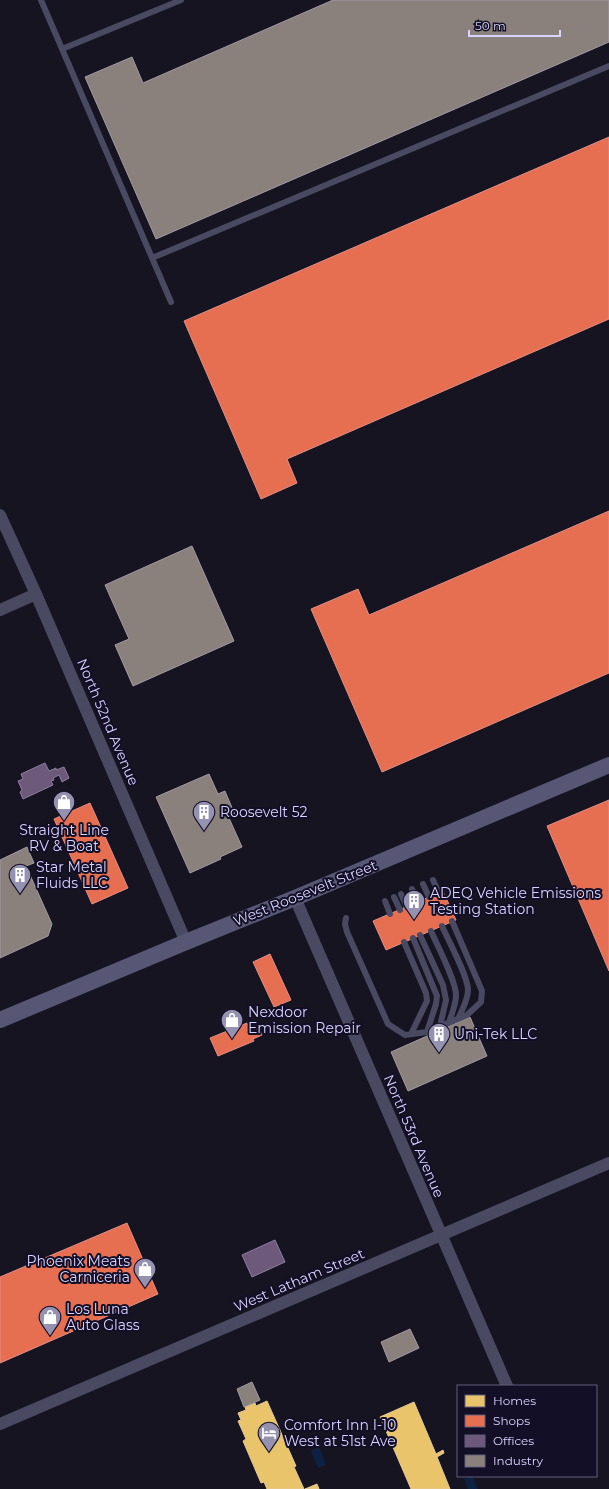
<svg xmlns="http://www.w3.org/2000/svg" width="609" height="1489" viewBox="0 0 609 1489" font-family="Montserrat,sans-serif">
  <rect width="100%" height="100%" fill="#161421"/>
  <!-- water -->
  <path fill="#0d2144" d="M319 1447 326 1465 318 1468 311 1451Z
    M472 1476 478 1489H468L464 1479Z"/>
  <!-- homes -->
  <path fill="#e9c46a" stroke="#e4c997" d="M267 1401 296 1466 294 1467 304 1489H267L264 1482 261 1483 243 1441 246 1439 238 1421 241 1420 238 1413 246 1410 245 1407 255 1403 256 1406Z
    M414 1402 436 1454 443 1450 444 1453 437 1457 450 1489H411L380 1417Z
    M317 1484 319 1489H305Z"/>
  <!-- shops -->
  <path fill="#e76f51" stroke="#e38d85" d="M609 137V319L287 459 297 483 261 499 184 321Z
    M609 511V673L382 772 311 609 358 589 369 615Z
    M609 800V971L547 826Z
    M90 803 128 888 92 904 54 819Z
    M443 891 456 920 386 950 373 921Z
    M270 954 291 1000 274 1007 253 962Z
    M247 1023 250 1031 259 1027 262 1035 253 1039 254 1041 218 1056 210 1038Z
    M127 1223 158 1294 0 1363V1277Z"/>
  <!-- offices -->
  <path fill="#6d597a" stroke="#8d7ea2" d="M45 763 49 771 56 768V770L64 767 69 778 62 782 59 775 53 778 54 780 51 781 53 785 23 799 20 792 22 790 18 781 23 779 21 774Z
    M275 1240 285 1262 252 1277 242 1255Z"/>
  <!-- industry -->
  <path fill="#8a817c" stroke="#a29aa3" d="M333 0H609V42L156 239 85 77 132 57 143 83Z
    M192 546 234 641 133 686 115 645 129 639 105 585Z
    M209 774 218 794 225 791 235 815 229 818 242 847 220 857 221 859 190 873 156 797Z
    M27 847 34 863 26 866 52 924 48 936 0 958V860Z
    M470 1017 487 1056 408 1091 391 1052Z
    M410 1329 419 1348 389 1362 381 1342Z
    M252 1382 260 1400 244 1407 237 1389Z"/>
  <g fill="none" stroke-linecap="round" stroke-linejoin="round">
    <!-- lane -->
    <path stroke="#4a4962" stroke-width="6" d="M41 0 171 302
      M62 49 181 0
      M152 258 609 66
      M433 880 439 893
      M423 884 429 897
      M412 889 418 902
      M401 894 407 907
      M394 897 400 910
      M385 901 390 914
      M346 918 345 924 347 932 388 1024 405 1035 427 1032 467 1015 481 1002 482 991 452 921
      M442 926C448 940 468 976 468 990 468 1000 462 1010 458 1019
      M431 931C437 945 456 981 456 995 456 1004 452 1014 449 1022
      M420 935 443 985 446 1000 440 1026
      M413 938 437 996 436 1004 427 1032
      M404 942 426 993 427 1001 411 1034"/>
    <!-- street -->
    <path stroke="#4a4962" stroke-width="12" d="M0 515 36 594 186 942
      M0 610 36 594
      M295 898 507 1386
      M0 1424 609 1163"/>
    <!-- secondary -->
    <path stroke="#575674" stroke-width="16" d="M0 1020 186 942 295 898 609 765"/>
  </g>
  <!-- icons -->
  <defs>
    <g id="shop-pin" transform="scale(1.15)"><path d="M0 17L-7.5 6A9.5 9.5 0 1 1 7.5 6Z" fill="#9591b1" stroke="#130f26"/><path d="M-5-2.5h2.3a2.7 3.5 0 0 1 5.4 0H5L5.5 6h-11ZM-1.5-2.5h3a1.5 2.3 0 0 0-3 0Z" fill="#fff"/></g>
    <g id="building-pin" transform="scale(1.15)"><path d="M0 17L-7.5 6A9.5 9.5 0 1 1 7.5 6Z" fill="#9591b1" stroke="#130f26"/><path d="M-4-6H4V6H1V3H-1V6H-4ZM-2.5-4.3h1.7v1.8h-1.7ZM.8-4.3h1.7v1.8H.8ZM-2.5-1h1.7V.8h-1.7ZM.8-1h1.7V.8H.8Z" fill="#fff"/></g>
    <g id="hotel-pin" transform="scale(1.15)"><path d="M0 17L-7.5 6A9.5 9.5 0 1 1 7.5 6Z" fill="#9591b1" stroke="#130f26"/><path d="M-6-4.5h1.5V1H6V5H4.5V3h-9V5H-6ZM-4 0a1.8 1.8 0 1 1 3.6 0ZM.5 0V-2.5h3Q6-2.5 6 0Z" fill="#fff"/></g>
  </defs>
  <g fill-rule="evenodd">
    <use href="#shop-pin" x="64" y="802"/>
    <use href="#building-pin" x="204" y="812"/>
    <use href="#building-pin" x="20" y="875"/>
    <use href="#building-pin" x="414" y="901"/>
    <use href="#shop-pin" x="232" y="1020"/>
    <use href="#building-pin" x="439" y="1034"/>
    <use href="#shop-pin" x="145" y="1269"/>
    <use href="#shop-pin" x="50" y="1317"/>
    <use href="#hotel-pin" x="269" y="1433"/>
  </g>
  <g text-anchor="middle" stroke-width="4" stroke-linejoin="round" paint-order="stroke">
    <!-- street labels -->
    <g font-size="14" fill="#d9d4ff" stroke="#130f26">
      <text transform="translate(108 722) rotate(67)" y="5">North 52nd Avenue</text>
      <text transform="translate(305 893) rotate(-22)" y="5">West Roosevelt Street</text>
      <text transform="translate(414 1136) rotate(67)" y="5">North 53rd Avenue</text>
      <text transform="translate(299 1280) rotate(-23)" y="5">West Latham Street</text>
    </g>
    <!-- poi labels -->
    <g font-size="14" fill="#d9d4ff" stroke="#130f26" text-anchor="start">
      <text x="220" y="817">Roosevelt 52</text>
      <text x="64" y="835" text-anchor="middle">Straight Line<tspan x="64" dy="16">RV &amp; Boat</tspan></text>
      <text x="36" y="872">Star Metal<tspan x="36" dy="16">Fluids LLC</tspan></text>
      <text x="430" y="898">ADEQ Vehicle Emissions<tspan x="430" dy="16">Testing Station</tspan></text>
      <text x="248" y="1017">Nexdoor<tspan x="248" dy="16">Emission Repair</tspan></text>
      <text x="454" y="1039">Uni-Tek LLC</text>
      <text x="130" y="1266" text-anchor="end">Phoenix Meats<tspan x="130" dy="16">Carniceria</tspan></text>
      <text x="66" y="1314">Los Luna<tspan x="66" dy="16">Auto Glass</tspan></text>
      <text x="284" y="1430">Comfort Inn I-10<tspan x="284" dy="16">West at 51st Ave</tspan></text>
    </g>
  </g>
  <!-- legend -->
  <rect x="457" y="1385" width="140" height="92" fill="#130f26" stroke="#625e7d"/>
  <rect x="465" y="1395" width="20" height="12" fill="#e9c46a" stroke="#625e7d"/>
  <text x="493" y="1405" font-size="12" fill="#d9d4ff">Homes</text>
  <rect x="465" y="1415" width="20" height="12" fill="#e76f51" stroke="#625e7d"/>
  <text x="493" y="1425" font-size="12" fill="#d9d4ff">Shops</text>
  <rect x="465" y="1435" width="20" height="12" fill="#6d597a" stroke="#625e7d"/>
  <text x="493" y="1445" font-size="12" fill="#d9d4ff">Offices</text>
  <rect x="465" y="1455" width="20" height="12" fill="#8a817c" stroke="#625e7d"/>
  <text x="493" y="1465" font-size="12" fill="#d9d4ff">Industry</text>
  <!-- scale -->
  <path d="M469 30v6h91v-6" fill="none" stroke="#d9d4ff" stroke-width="2"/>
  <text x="475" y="30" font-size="12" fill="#d9d4ff" stroke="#130f26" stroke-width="3" paint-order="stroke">50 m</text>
</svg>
